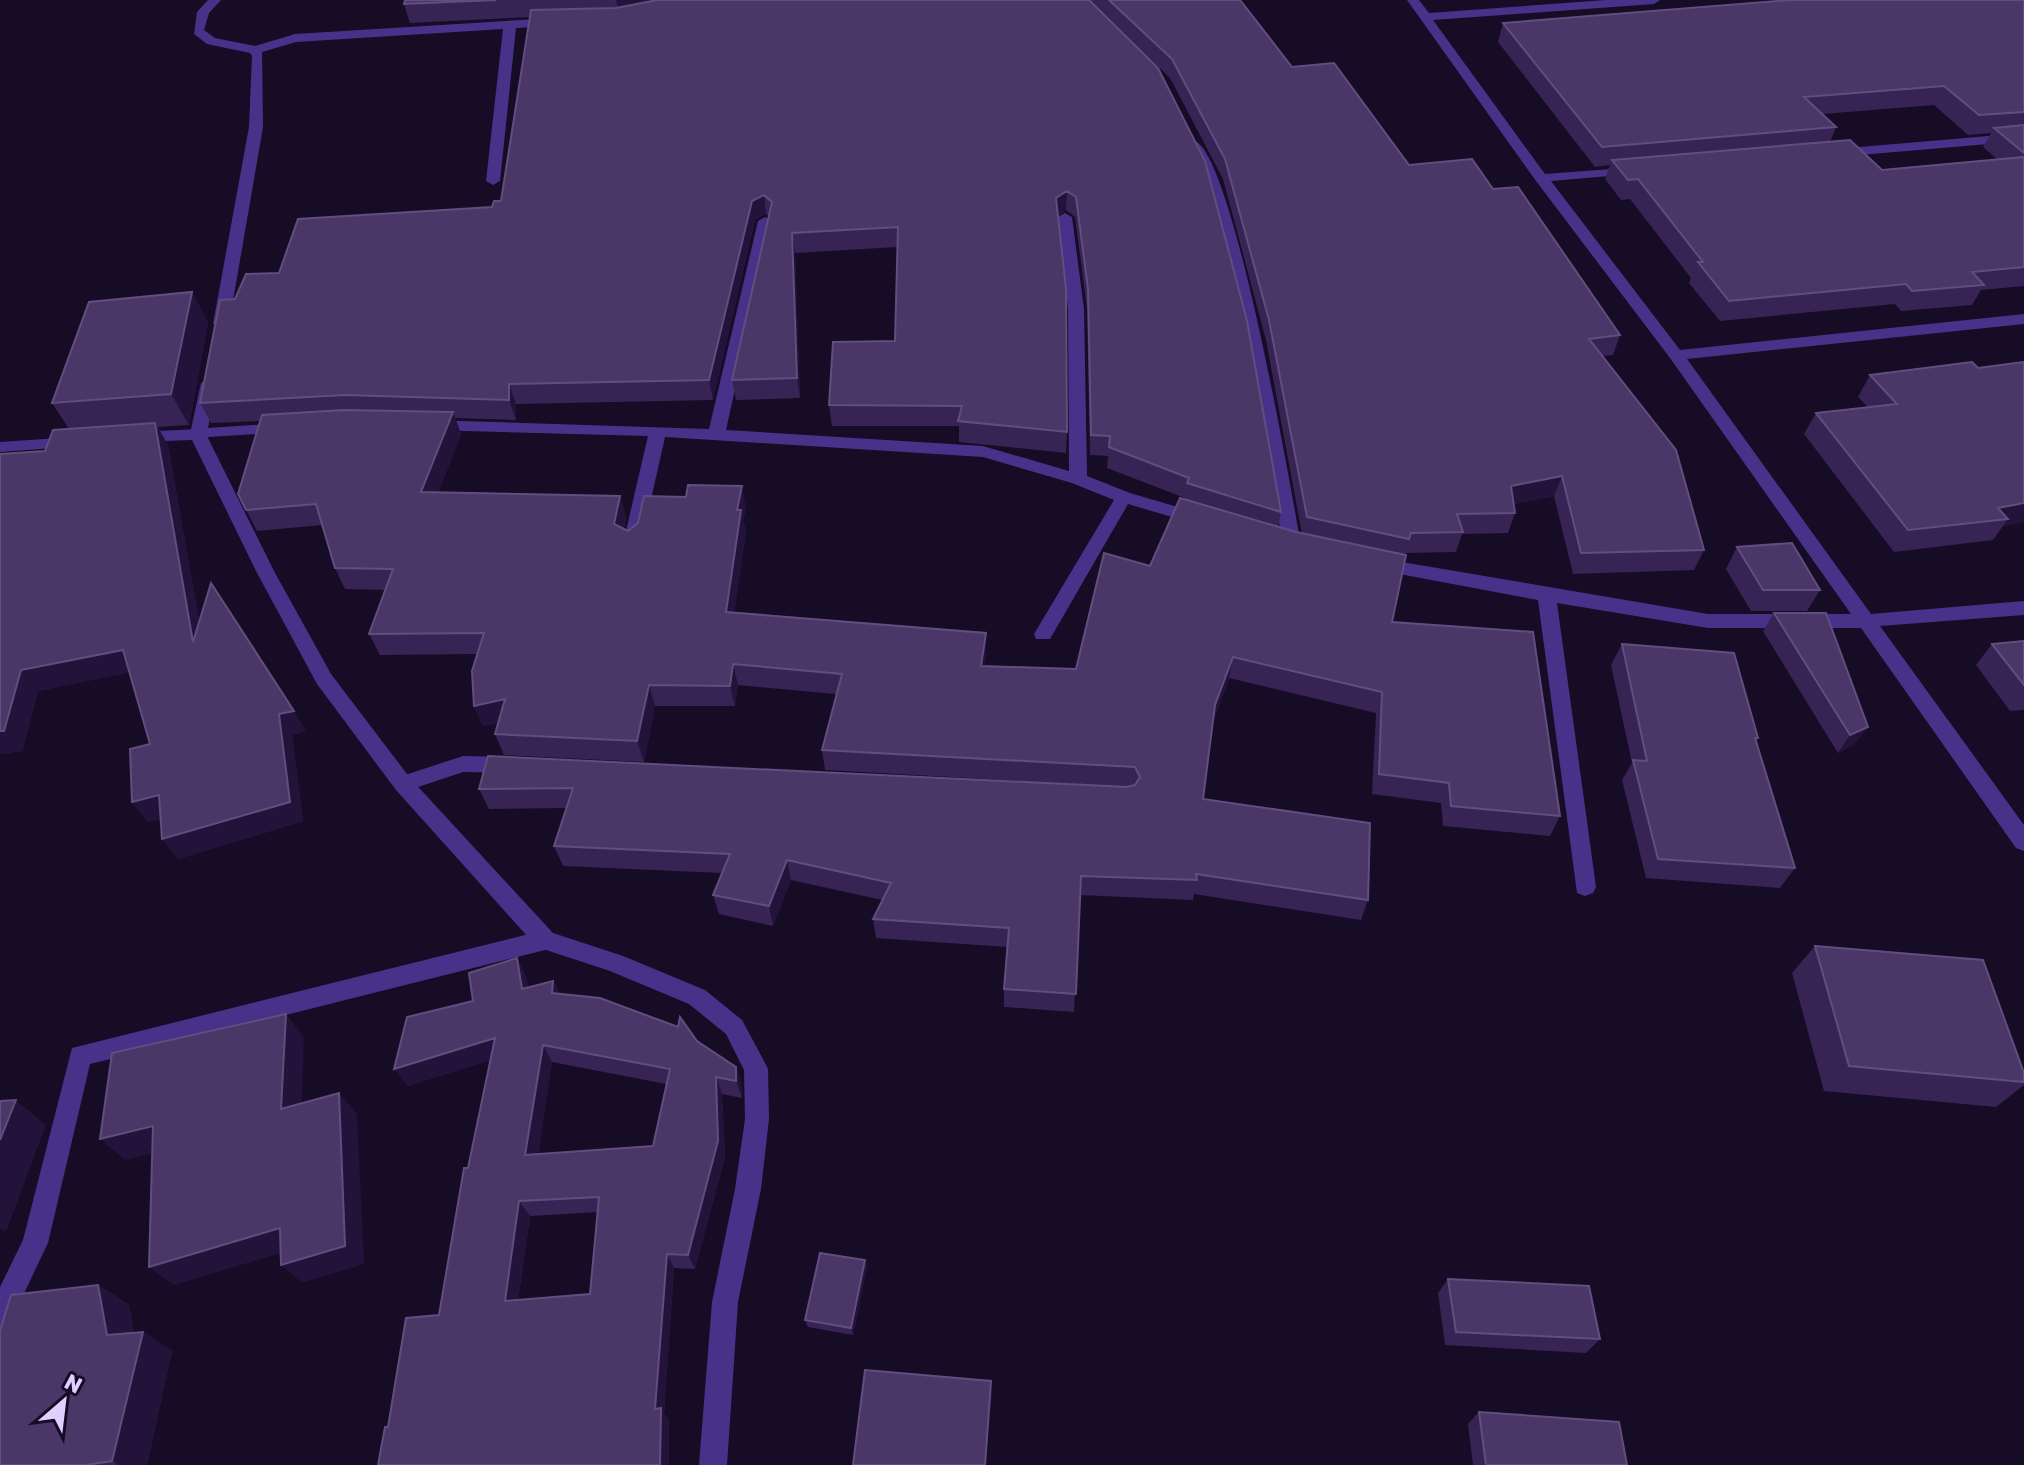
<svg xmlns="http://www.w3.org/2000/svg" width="2024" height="1465" viewBox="0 0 2024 1465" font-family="Rubik,sans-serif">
  <rect width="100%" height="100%" fill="#160c25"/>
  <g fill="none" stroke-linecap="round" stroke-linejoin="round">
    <!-- minor -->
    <path fill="#483289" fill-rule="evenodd" d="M208 0H221L209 13 204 30 215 38 255 46 295 34 554 18 560 22 554 26 516 28 500 181 493 185 486 181 503 29 296 42 262 52 263 127 229 324 221 329 213 324 249 127 252 56 250 53 207 44 194 34 197 12Z
      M1407 0H1419L1429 13 1606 0H1660L1654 4 1433 20 1545 174 1638 167 1640 170 1633 174 1551 181 1680 350 2024 314V324L1687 359 1871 614 2024 601V615L1880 626 2024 825V851L2016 848 1861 628H1708L1557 603 1596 887 1593 893 1585 896 1577 893 1538 600 1378 570 1372 569 1369 564 1372 559 1378 558 1708 614H1851L1670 358 1536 181Z
      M2024 133V141L1836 157 1829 153 1836 149Z
      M1195 141C1234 157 1291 489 1301 545L1292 551 1283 545 1247 341 1206 180 1188 145Z
      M1065 213 1072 217 1084 309 1087 476 1130 493 1205 515 1208 519 1199 525 1128 504 1050 639H1036L1034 634 1114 500 1072 483 983 457 665 437 641 544 632 550 623 544 648 436 430 430 422 425 430 420 709 429 758 221 765 217 772 221 726 430 983 446 1069 471 1068 309 1058 217Z
      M209 378 217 383 208 428 282 423 290 428 288 432 192 438 190 434 201 383Z
      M463 756 511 757 518 759 521 765 518 771 511 773 463 772 403 792 396 790 393 784 396 778Z
      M545 930 553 933 556 940 553 947 545 950 90 1064 48 1243 9 1325 0 1329V1287L23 1240 72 1048Z"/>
    <!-- tertiary -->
    <path fill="#483289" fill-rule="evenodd" d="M198 429 206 434 274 571 331 674 410 778 553 933 623 956 705 990 742 1020 764 1061 768 1069 769 1119 761 1189 738 1302 727 1465H699L712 1302 735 1189 745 1119 744 1070 726 1034 689 1004 610 971 537 947 396 790 317 684 256 571 192 440 137 442 129 437 137 432Z
      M74 437 80 438 82 442 80 446 0 452V442Z"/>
  </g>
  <!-- wall -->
  <path fill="#382355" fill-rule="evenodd" d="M405 0H1240L1292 67 1409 165 1493 189 1620 335 1613 355 1603 356 1704 550 1694 570 1573 574 1554 496 1514 504 1515 513 1508 533 1462 534 1456 552 1405 553 1392 622 1560 816 1550 836 1443 826 1441 803 1372 794 1376 713 1229 678 1213 722 1203 799 1368 900 1361 920 1194 894 1193 900 1080 895 1074 1012 1004 1007V989L1007 947 876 938 873 919 882 900 791 880 773 926 719 914 713 895 722 873 563 866 554 846 566 808 489 809 479 789 488 756 1127 787 825 770 822 750 836 694 738 685 735 706H655L644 762 504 755 495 734 498 723 483 726 474 706 477 654 380 655 369 634 385 590 345 589 335 568 322 525 257 531 246 510 260 421 211 423 200 403 235 299 279 273 492 207 501 201 530 17 410 23 404 4ZM1097 8 1170 78 1223 179 1266 340 1302 534 1278 527 1281 512ZM1066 210 1075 217 1087 309 1090 455 1108 456 1107 468 1185 498 1150 566 1076 669 984 666 986 654V633L734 612 746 532 743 520 746 507 628 531 624 529 626 517 620 496 438 493 461 434 455 418 516 420V404L713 400 755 220 766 214 769 216 732 380 736 400 800 398 795 253 897 247 895 341 829 405 832 426H959V442L1066 453 1067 432 1058 216Z
    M2024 0V286L1981 290 1972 305 1901 311 1895 304 1720 321 1689 283 1691 278 1630 199 1621 200 1605 179 1610 165 1595 167 1498 42 1503 23ZM1934 105 1968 135 1991 133 1983 147 1998 160 1882 170 1830 142 1836 127 1823 114Z
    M192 292 208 323 189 425 158 427 168 445 199 621 306 731 292 735 303 821 178 859 161 819 148 822 132 802 150 744 130 672 38 691 22 751 0 754V454L45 451 69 429 52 403Z
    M2024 362V522L2003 526 1993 540 1894 552 1804 434 1816 413 1868 407 1858 397 1870 375 1978 368Z
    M1737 547 1820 590 1807 611H1751L1726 569Z
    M1774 613 1855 744 1838 753 1763 631Z
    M2024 641V710L2010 711 1976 665 1992 644Z
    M1622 644 1758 738 1756 741 1795 868 1780 888 1646 878 1622 780 1632 763 1611 665Z
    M1815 946 2024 1073V1085L1996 1107 1824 1091 1792 973Z
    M517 958 526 977 528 987 553 981 560 994 697 1041 736 1067 741 1084 742 1098 722 1094 725 1157 695 1269 674 1268 664 1413 669 1420 388 1427 439 1315 491 1060 407 1086 473 1001ZM552 1062 666 1084 653 1146 538 1154ZM598 1212 590 1294 518 1300 530 1216Z
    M865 1260 867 1267 853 1335 808 1327 805 1320Z
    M1448 1279 1600 1339 1586 1353 1445 1345 1438 1293Z
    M98 1285 129 1305 134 1333 143 1332 172 1351 147 1465H0Z
    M1479 1412 1627 1465H1473L1468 1424Z"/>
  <!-- shaded-wall -->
  <path fill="#23123a" d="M616 0H694L619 13Z
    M1067 191 1066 210 1055 217 1056 198Z
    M764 195 766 214 755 220 713 400 709 380 752 201Z
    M792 233 795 253 800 398 797 378Z
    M192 292 208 323 189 425 171 394Z
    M509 384 516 404V420L509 400Z
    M453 412 461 434 430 514 421 492Z
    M155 423 168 445 207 662 193 642Z
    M1562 476 1554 496 1504 506 1511 486Z
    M742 486 746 507 743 520 746 532 731 633 726 612 737 510Z
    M620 496 626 517 620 545 614 524Z
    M2024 503V522L2003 526 2008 519 1998 508Z
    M986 633V654L982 687 981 666Z
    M123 650 138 671 38 691 22 751 0 754V731L21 670Z
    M1233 657 1229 678 1211 726 1215 705Z
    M733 664 738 685 735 706 730 686Z
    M649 685 655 706 644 762 637 741Z
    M505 699 513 720 483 726 474 706Z
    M294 711 306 731 292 735 303 821 178 859 162 839 279 714Z
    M1868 727 1855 744 1838 753 1850 735Z
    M159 795 175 815 148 822 132 802Z
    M787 860 791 880 773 926 769 906Z
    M517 958 526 977 531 1007 522 989Z
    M553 981 562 999 552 993Z
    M286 1014 304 1037 301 1130 281 1109Z
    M495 1038 506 1056 407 1086 394 1069Z
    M543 1045 552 1062 536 1170 525 1155Z
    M736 1067 741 1084 742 1098 736 1081Z
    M716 1077 722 1094 725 1157 695 1269 688 1255Z
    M339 1093 357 1114 364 1264 302 1283 281 1265Z
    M16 1100 46 1125 6 1232 0 1228V1140Z
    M153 1126 177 1148 125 1160 100 1139Z
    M519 1201 530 1216 516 1314 505 1301Z
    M280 1228 301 1247 174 1285 149 1267Z
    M667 1254 674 1268 664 1413 669 1420V1465H660L655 1409Z
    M865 1260 867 1267 853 1335 851 1328Z
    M98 1285 129 1305 138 1353 143 1332 172 1351 147 1465H119L112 1461 107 1335Z
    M991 1381 992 1393 986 1465H985Z"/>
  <!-- building -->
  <path fill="#4a3667" stroke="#614e7f" stroke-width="2" fill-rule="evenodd" d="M405 0H496L404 4Z
    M657 0H1089L1158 68 1205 161 1247 321 1281 512 1187 483 1189 478 1109 447 1110 436 1091 435 1088 289 1076 197 1067 191 1056 198 1066 289 1067 432 958 421 962 406 829 405 833 342 895 341 898 227 792 233 797 378 732 380 772 202 764 195 752 201 709 380 509 384V400L345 395 200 403 220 300 235 299 246 274 279 273 298 219 492 207 494 201H501L531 10 616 8Z
    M1109 0H1240L1292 67 1334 63 1409 165 1472 159 1493 189 1518 187 1620 335 1589 339 1676 450 1704 550 1581 553 1562 476 1511 486 1515 513 1457 514 1463 532 1411 533 1409 539 1307 517 1269 320 1225 159 1172 59Z
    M1790 0H2024V112L1979 115 1944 86 1804 97 1836 127 1602 147 1503 23Z
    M2024 125V153L1994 128Z
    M1850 140 1882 170 2024 157V267L1972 272 1984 285 1912 291 1906 284 1729 301 1698 262H1703L1638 179 1628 180 1612 160Z
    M192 292 171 394 52 403 89 302Z
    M1972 362 1978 368 2024 362V503L1998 508 2008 519 1908 530 1816 413 1897 404 1870 375Z
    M344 410 453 412 421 492 620 496 614 524 628 531 638 523 644 496 686 497 688 485 742 486 737 510H741L726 612 986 633 981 666 1076 669 1104 553 1150 566 1180 498 1296 532 1406 555 1392 622 1533 632 1560 816 1451 806 1449 783 1379 774 1382 692 1233 657 1215 705 1203 799 1370 823 1368 900 1196 874 1197 880 1081 876 1076 994 1004 989 1009 928 873 919 891 883 787 860 769 906 713 895 730 854 554 846 573 788 479 789 488 756 1127 787 1135 785 1140 777 1135 767 822 750 842 674 733 664 730 686 649 685 637 741 495 734 505 699 474 706 472 671 484 633 369 634 393 569 335 568 316 504 246 510 238 494 262 415Z
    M155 423 193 642 211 583 294 711 279 714 290 802 162 839 159 795 132 802 130 749 150 744 123 650 21 670 4 731H0V454L45 451 53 430Z
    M1792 543 1820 590H1763L1737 547Z
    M1774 613H1826L1868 727 1850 735Z
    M2024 641V685L1992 644Z
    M1622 644 1734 653 1758 738H1755L1795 868 1658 859 1633 760 1647 761Z
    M1815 946 1983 960 2024 1073V1082L1849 1066Z
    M517 958 522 989 553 981 552 993 600 998 678 1027 680 1017 697 1041 736 1067V1081L716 1077 718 1141 688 1255 667 1254 655 1409 661 1408 660 1465H378L385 1427H388L406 1318 439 1315 464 1168H468L495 1038 394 1069 407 1017 473 1001 469 973ZM543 1045 670 1069 653 1146 525 1155ZM599 1197 590 1294 505 1301 519 1201Z
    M286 1014 281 1109 339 1093 345 1246 281 1265 280 1228 149 1267 153 1126 100 1139 112 1053Z
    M16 1100 0 1140V1101Z
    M820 1253 865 1260 851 1328 805 1320Z
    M1448 1279 1589 1286 1600 1339 1456 1332Z
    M98 1285 107 1335 143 1332 112 1461 86 1465H0V1331L11 1295Z
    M865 1370 991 1381 985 1465H853Z
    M1479 1412 1619 1422 1627 1465H1486Z"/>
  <!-- north arrow -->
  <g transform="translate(64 1401) rotate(28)" stroke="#160c25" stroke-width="6" paint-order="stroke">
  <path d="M0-6L14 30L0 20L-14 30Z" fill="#e0d0ff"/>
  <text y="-12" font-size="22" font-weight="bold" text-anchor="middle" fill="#e0d0ff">N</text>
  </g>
</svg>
